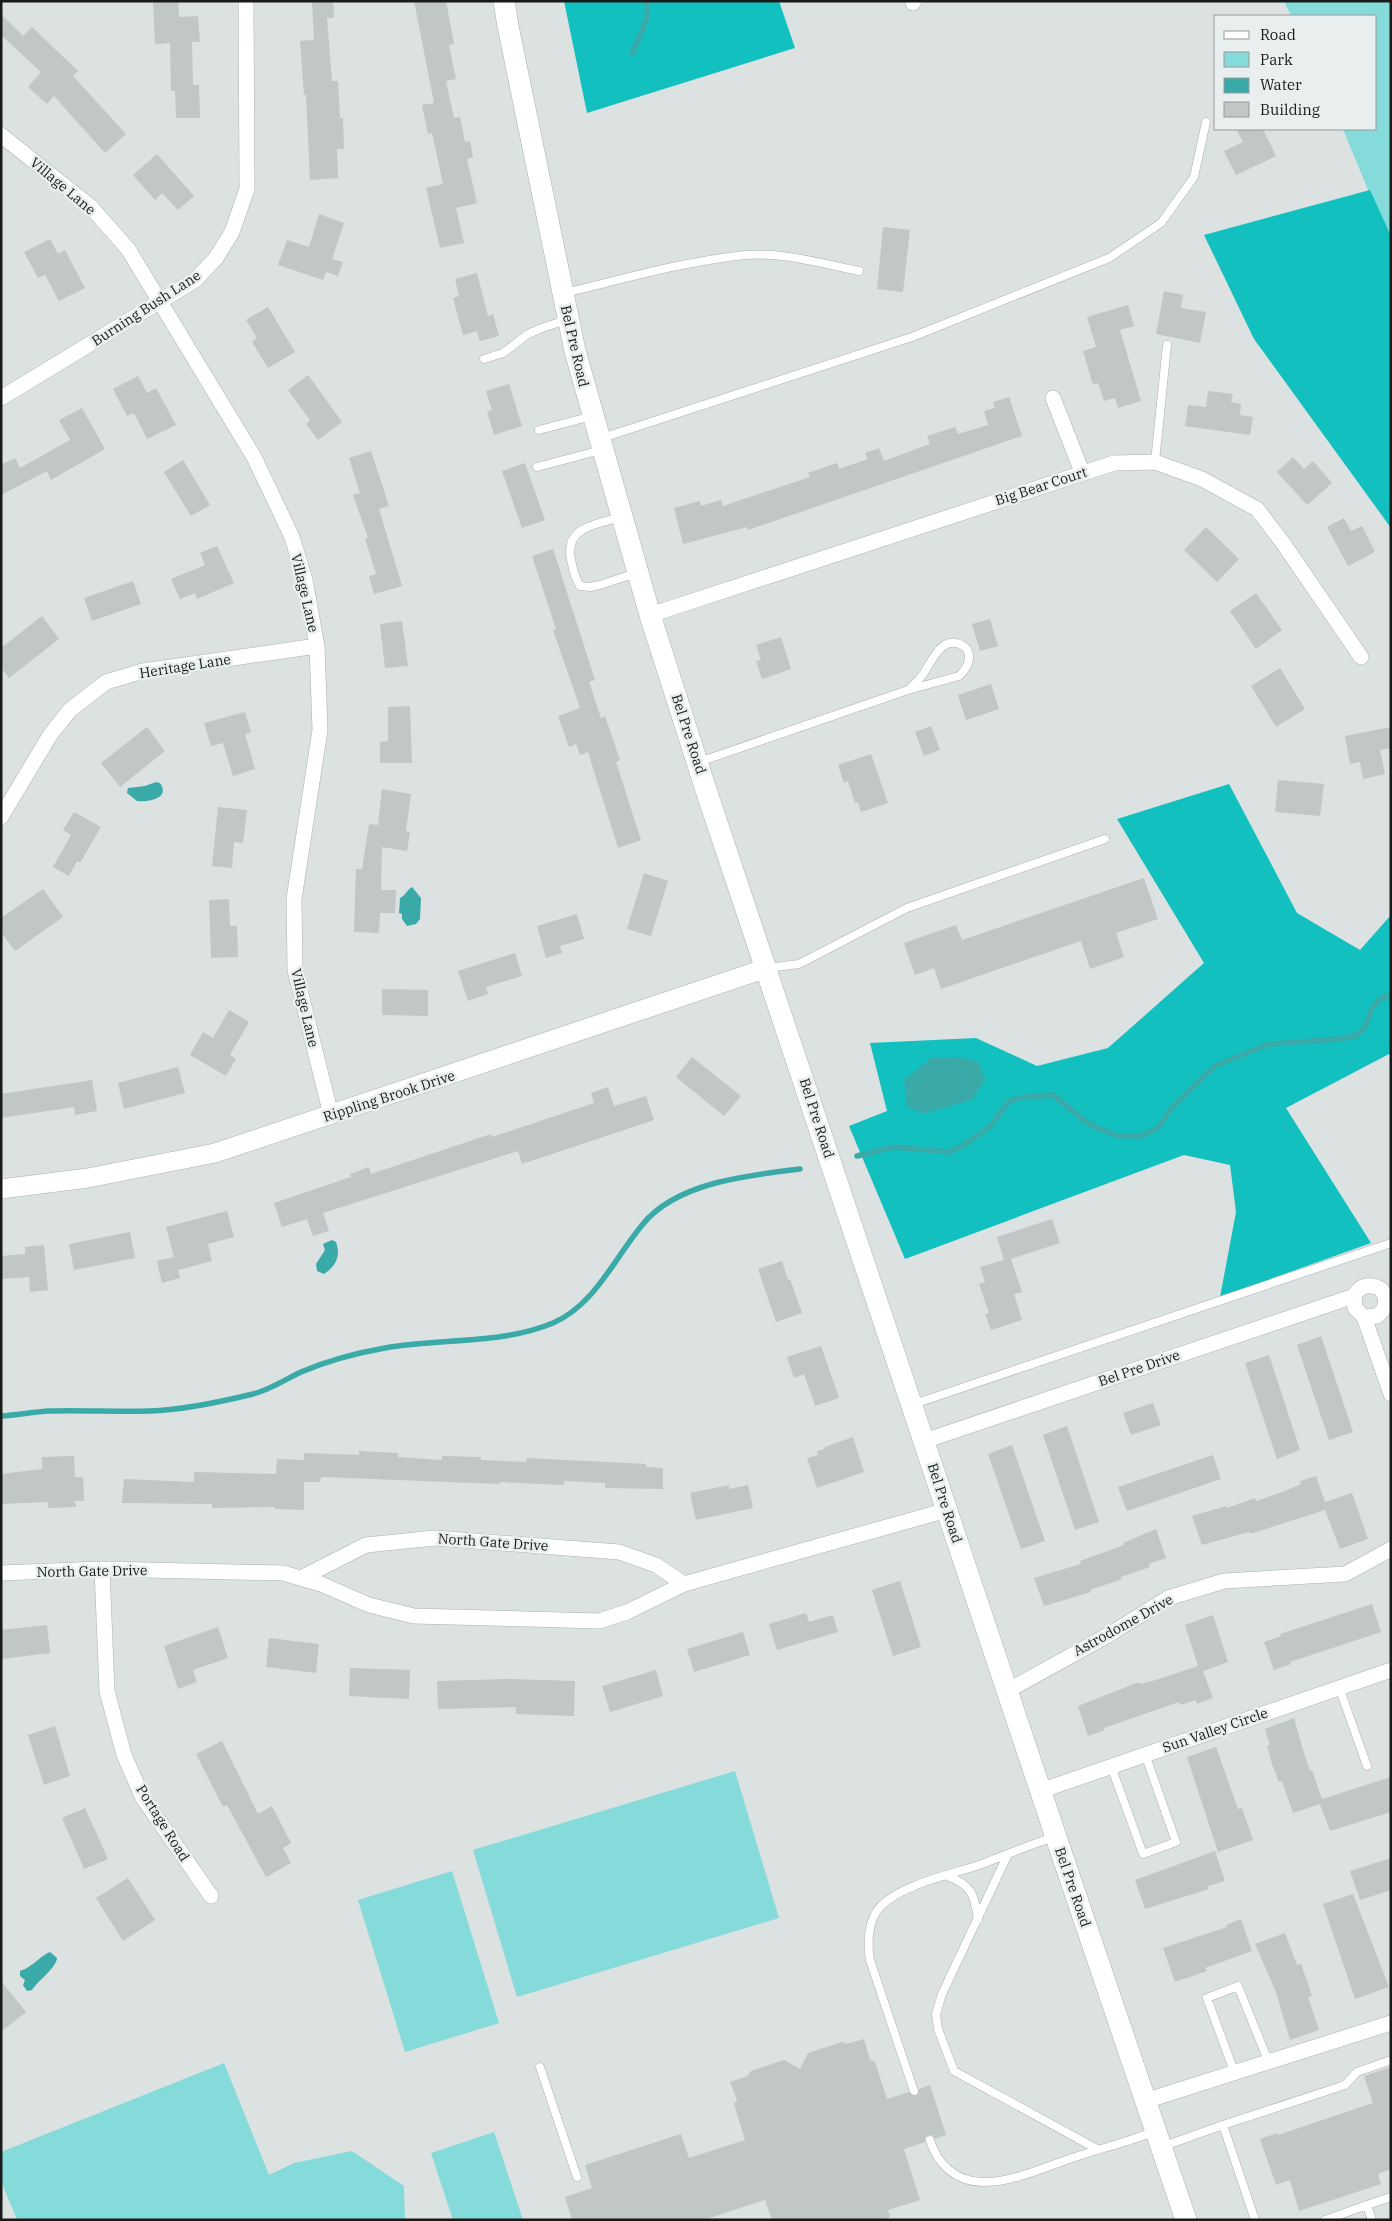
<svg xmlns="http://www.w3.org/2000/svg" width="1392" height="2221" viewBox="0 0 1392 2221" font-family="'IBM Plex Serif',serif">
  <rect width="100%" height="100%" fill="#dce1e1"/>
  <!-- green -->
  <path fill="#85dbda" d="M1284 1H1391V246L1343 129H1376V16H1291Z
    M735 1771 779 1918 517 1997 473 1850Z
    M452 1871 499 2023 405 2052 358 1900Z
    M224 2063 269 2175 294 2163 352 2151 404 2186 405 2220H17L1 2181V2152Z
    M494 2132 523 2220H453L431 2153Z"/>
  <!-- forest -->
  <path fill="#12c0c0" d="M564 1H779L795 48 587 113Z
    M1370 190 1391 236V528L1254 339 1204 235Z
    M1229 784 1297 913 1360 950 1391 915V1053L1286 1108 1371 1243 1220 1297 1236 1212 1230 1165 1184 1155 905 1259 849 1126 887 1111 870 1043 976 1038 1037 1066 1108 1048 1204 963 1117 819Z"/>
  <!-- water -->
  <path fill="#3aaaa9" d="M156 782 160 783C171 799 147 802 137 801L127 793 128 788 145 786Z
    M412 887 421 898 420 919 416 924 407 926 402 919V914L399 913 400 898C406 895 407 890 412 887Z
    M962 1057 979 1062 985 1080 972 1100 924 1114 907 1107 904 1080 931 1058Z
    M332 1240 336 1242C341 1256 336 1266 324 1274L317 1271 316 1264 325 1250 323 1244Z
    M50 1952 57 1958C56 1968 38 1981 32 1990L27 1991 23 1985 25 1980 20 1976V1971C33 1967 41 1955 50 1952Z"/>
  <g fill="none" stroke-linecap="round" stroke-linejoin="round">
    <!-- stream -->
    <path stroke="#3aaaa9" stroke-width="5.5" d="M632 54 647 18V1
      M857 1156 894 1147 949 1152 962 1146 990 1127 1008 1102 1018 1098 1053 1095 1086 1122 1097 1128 1118 1136H1141L1158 1128 1172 1107 1215 1066 1269 1044 1338 1039 1356 1036 1365 1027 1371 1010 1379 1000 1391 994
      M1 1416C17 1415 33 1412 49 1411 83 1410 116 1412 150 1411 184 1410 220 1402 253 1394 270 1390 286 1379 301 1372 327 1361 356 1353 385 1348 440 1338 500 1345 553 1323 595 1305 615 1257 643 1224 677 1182 750 1175 800 1169"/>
  </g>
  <!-- building -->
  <path fill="#c1c6c6" d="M153 1H178L179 17 198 16 200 42H192L193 85H199L200 118H176L175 91H171L170 43 155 44Z
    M312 1H333L334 18H327L332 81H338L340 118H343L344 149H337L338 178 310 180 306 95H304L300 41 314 40Z
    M414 1H446L454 44 449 45 456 79 446 81 454 118 460 117 465 142 470 141 473 157 467 159 477 203 456 208 464 243 440 248 426 188 443 184 432 133 428 134 422 105 434 103Z
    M1 14 23 36 32 27 78 71 73 76 126 134 105 153 54 96 47 104 28 87 41 72 1 35Z
    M1236 129H1263L1276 156 1236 175 1224 151 1243 142Z
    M157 154 194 196 178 210 162 193 155 200 133 175Z
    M319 214 344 223 332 259 343 262 338 276 326 272 323 280 278 265 287 240 309 247Z
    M883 227 910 230 903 292 877 289Z
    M50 239 58 254 65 250 85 288 59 301 45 275 38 278 24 252Z
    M477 273 488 316 493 314 499 336 480 341 477 331 463 335 453 298 459 296 455 279Z
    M1164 291 1183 295 1181 308 1206 312 1200 343 1156 334Z
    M1128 305 1134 326 1120 330 1141 401 1118 408 1115 398 1104 401 1098 383 1093 385 1083 351 1096 347 1087 317Z
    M268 307 295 352 268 368 252 342 257 338 246 320Z
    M308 375 342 422 318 440 306 424 310 420 288 390Z
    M138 376 147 393 156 388 176 425 147 439 134 413 127 416 113 389Z
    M509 384 522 426 494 435 487 412 492 410 486 391Z
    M1208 391 1233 394 1231 402 1241 404 1240 415 1253 417 1250 435 1185 426 1188 405 1206 407Z
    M1009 397 1022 436 748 530 747 527 683 544 674 508 700 501 701 506 721 500 723 506 810 477 808 473 837 463 839 469 868 459 865 453 879 448 884 461 930 444 927 436 955 427 958 434 988 425 984 411 995 408 993 402Z
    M82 408 105 449 51 480 47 471 1 495V465L15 458 20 468 70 440 59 420Z
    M371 451 389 506 379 509 402 586 374 594 369 576 376 574 365 539 368 538 353 495 360 493 349 458Z
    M1293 457 1304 469 1313 461 1332 483 1307 505 1277 472Z
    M183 460 210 505 191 516 164 472Z
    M525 463 545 520 522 528 502 471Z
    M1344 518 1351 531 1362 526 1375 552 1348 566 1327 527Z
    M1206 527 1239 559 1217 582 1184 550Z
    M217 546 234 583 197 599 195 593 180 599 171 579 205 565 200 553Z
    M553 549 595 680 589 682 601 718 605 716 620 760 616 762 641 840 618 848 588 752 580 755 576 744 569 747 558 716 580 708 553 630 556 629 532 556Z
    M133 581 141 604 92 621 84 598Z
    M1256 593 1282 630 1256 649 1230 611Z
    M42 616 59 639 9 678 1 668V648Z
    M990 619 998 646 980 651 972 624Z
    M402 621 408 666 385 668 380 624Z
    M781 637 791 669 762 679 756 661 761 660 756 645Z
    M1280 668 1305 709 1276 727 1251 686Z
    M991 684 999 709 966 720 958 695Z
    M410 706 412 763H380V742L388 741V707Z
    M245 712 251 732 245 734 255 769 233 776 223 743 211 746 204 723Z
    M931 726 940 750 924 756 915 732Z
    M147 727 165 751 120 787 101 763Z
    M1391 727V748L1380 750 1385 774 1363 779 1360 762 1350 764 1345 736Z
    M871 754 888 803 861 812 858 802 855 803 848 781 844 783 838 765Z
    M1278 780 1324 784 1320 816 1275 812Z
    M382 789 411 794 406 831 410 832 407 851 382 847 381 890H396L395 913H380L379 933 354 932 356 869H362L369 824 378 825Z
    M218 807 247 810 243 843 234 842 232 868 212 866Z
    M74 812 101 827 80 863 77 861 69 876 53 867 71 835 63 830Z
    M644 873 668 881 651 936 627 929Z
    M1144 878 1158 919 1116 933 1124 957 1090 969 1081 941 941 989 934 968 915 975 904 943 956 925 962 940Z
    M43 889 63 917 15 951 1 932V918Z
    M229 899 230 926H237L238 957 211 958 209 900Z
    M577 914 584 939 560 946 562 953 546 958 537 926Z
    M515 953 522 976 486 987 488 994 468 1001 458 971Z
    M382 989 428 990V1016L382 1015Z
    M229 1010 249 1022 230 1055 236 1059 226 1076 190 1055 203 1032 213 1038Z
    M692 1057 741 1096 724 1116 676 1077Z
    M178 1067 185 1093 124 1109 118 1083Z
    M92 1080 97 1111 75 1115 74 1107 1 1118V1094Z
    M608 1087 614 1106 646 1096 654 1120 522 1164 518 1151 323 1213 329 1231 313 1236 307 1219 282 1227 274 1203 351 1177 350 1174 369 1167 371 1174 491 1134 492 1137 594 1103 591 1093Z
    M227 1211 234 1237 208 1244 212 1261 178 1270 180 1278 162 1283 157 1261 174 1257 166 1227Z
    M1052 1219 1060 1243 1011 1259 1022 1292 1014 1294 1022 1320 991 1330 985 1314 989 1313 979 1284 985 1282 980 1267 1004 1260 997 1237Z
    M130 1232 135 1258 74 1270 69 1244Z
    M44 1245 48 1290 30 1292 29 1277 1 1279V1256L25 1254V1247Z
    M782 1261 788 1280 790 1279 802 1313 776 1322 758 1269Z
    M1321 1336 1353 1432 1329 1440 1297 1345Z
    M821 1346 839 1398 815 1406 804 1374 794 1378 787 1357Z
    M1269 1355 1300 1450 1277 1459 1245 1363Z
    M1153 1403 1161 1425 1131 1435 1123 1413Z
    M1067 1426 1099 1522 1075 1530 1043 1435Z
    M853 1437 864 1472 817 1488 807 1458 818 1455 817 1451 825 1449V1447Z
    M1012 1445 1045 1541 1021 1549 988 1454Z
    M359 1451 398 1453V1457L442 1460V1456L481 1457V1460L526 1462 527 1458 646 1464V1467L663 1468V1489L605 1488V1483L564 1481V1485L500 1482V1484L321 1477 320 1482H304V1510L275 1509V1507L212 1508V1504L122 1503 124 1479 194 1482V1472L276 1474 277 1459 304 1460V1453L359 1455Z
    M1213 1455 1221 1479 1127 1511 1118 1487Z
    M74 1456 75 1477H83L84 1501H75L76 1507 48 1508V1502L1 1504V1474L42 1469V1457Z
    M1316 1476 1325 1502 1352 1493 1368 1539 1340 1549 1325 1510 1250 1534 1249 1532 1202 1545 1192 1516 1226 1506 1227 1508 1255 1498 1256 1501 1285 1491 1301 1484 1300 1481Z
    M729 1485V1489L748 1485 753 1508 696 1520 690 1493Z
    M1156 1529 1166 1558 1149 1564 1150 1567 1121 1577 1122 1579 1090 1590 1091 1592 1044 1606 1034 1578 1081 1564 1080 1561 1124 1545 1123 1543Z
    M900 1581 921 1647 893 1656 872 1590Z
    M1372 1604 1381 1632 1290 1662 1291 1664 1274 1670 1264 1642 1281 1636 1280 1634Z
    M806 1613 809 1622 833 1615 838 1632 777 1650 769 1624Z
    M1213 1615 1228 1662 1203 1671 1213 1698 1197 1704 1196 1700 1180 1705 1179 1702 1104 1728 1105 1730 1088 1736 1078 1706 1139 1682 1140 1684 1156 1680 1198 1666 1185 1625Z
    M47 1625 50 1653 1 1659V1630Z
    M218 1627 228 1658 193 1670 197 1682 178 1689 164 1646Z
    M743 1632 750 1655 694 1672 687 1649Z
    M269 1638 319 1644 316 1673 266 1667Z
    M350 1668 410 1670 409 1699 349 1696Z
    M656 1670 663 1696 610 1712 602 1686Z
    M507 1679 575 1681 574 1716 516 1714V1707L438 1709 437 1681Z
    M1294 1718 1304 1753 1310 1771 1312 1770 1322 1799 1391 1777V1812L1330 1831 1320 1804 1293 1813 1282 1781 1279 1782 1272 1764 1267 1746 1270 1745 1265 1729Z
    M55 1726 70 1776 44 1785 28 1735Z
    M222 1741 258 1814 272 1806 291 1843 283 1848 291 1863 266 1877 227 1805 223 1807 196 1754Z
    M1216 1747 1238 1809 1242 1808 1253 1840 1218 1852 1187 1757Z
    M85 1808 108 1859 84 1869 62 1818Z
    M1215 1851 1225 1881 1208 1886 1209 1889 1145 1909 1135 1880Z
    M1391 1858V1890L1360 1900 1350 1871Z
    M128 1878 155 1920 123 1941 96 1898Z
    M1353 1894 1389 1987 1355 1999 1323 1904Z
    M1241 1919 1252 1951 1205 1968 1207 1971 1175 1982 1163 1948 1227 1927 1226 1925Z
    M1285 1933 1297 1965 1301 1964 1307 1981 1312 1996 1308 1997 1319 2030 1290 2040 1276 1992 1255 1944Z
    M1 1981 26 2012 1 2032Z
    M864 2039 870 2060 875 2062 887 2099 909 2092 915 2096 918 2094 919 2089 930 2085 946 2135 935 2139 933 2135H929L925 2137V2142L904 2149 920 2200 888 2210 890 2217 880 2220H772L765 2200 703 2220H572L565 2197 592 2188 585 2165 681 2134 689 2158 745 2140 734 2104 737 2100 730 2082 748 2076 751 2071 784 2060 800 2069 808 2053 842 2042 846 2044Z
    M1391 2067V2169L1378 2174 1381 2184 1299 2211 1290 2180 1276 2185 1260 2139 1277 2133 1278 2135 1373 2103 1364 2076Z"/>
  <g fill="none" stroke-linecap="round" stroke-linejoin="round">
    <!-- service casing -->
    <g stroke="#acb1b1" stroke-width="9">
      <path id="service" d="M564 293C624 279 685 261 746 255 784 252 823 264 859 271
        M484 359 503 353 528 334 542 328 566 320
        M539 430 592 416
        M602 438 912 337 1109 258 1161 223 1194 177 1206 122
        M1155 462 1167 345
        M537 467 601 450
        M620 517C595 525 564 527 571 560 573 569 575 579 580 586L590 587 600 585 636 573
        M699 762 908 690C914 685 919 680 924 673 933 658 945 630 967 649 972 660 967 669 959 676L908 690
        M767 968 799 964 907 908 1105 839
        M914 1404 1391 1243
        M1339 1687 1367 1766
        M1111 1766 1143 1854 1176 1842 1145 1754
        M1008 1854 942 1994 936 2014 938 2029 954 2071 1097 2149
        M947 1876C972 1885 974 1894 978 1919
        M540 2067 577 2177
        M1235 2074 1207 1998 1238 1986 1269 2063
        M914 2091 870 1960C867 1943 868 1919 881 1906 902 1884 954 1874 982 1864 1006 1855 1029 1845 1054 1837
        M1223 2125 1345 2085 1357 2072 1391 2060
        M930 2140C937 2164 956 2182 983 2182 1011 2183 1048 2166 1075 2157 1102 2148 1129 2142 1155 2131
        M1164 2146 1223 2125 1255 2220
        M1325 2220 1367 2205
        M1372 2220 1367 2205 1391 2197"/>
    </g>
    <!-- minor casing -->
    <g stroke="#acb1b1" stroke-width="16">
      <path id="minor" d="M913 3 914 1
        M1 135 90 206 128 249 254 457 292 537 305 580 317 646 320 730 294 899 295 970 331 1115
        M1 398 195 280 216 258 232 232 247 189 246 1
        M1053 398 1082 472
        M650 615 1114 463 1155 462 1202 479 1257 509 1283 543 1361 657
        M1 817 50 735 70 710 106 682 143 671 317 646
        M1364 1317 1391 1394
        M924 1441 1354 1296C1360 1285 1370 1283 1381 1289 1388 1299 1387 1309 1377 1316L1364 1317 1355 1308 1354 1296
        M102 1569 107 1691 124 1755 143 1798 211 1896
        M1 1573 102 1569 283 1573 321 1584 369 1605 414 1616 599 1621 627 1612 684 1584 947 1510
        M301 1578 366 1545 435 1538 619 1552 656 1565 684 1584
        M1007 1691 1110 1634 1168 1598 1224 1581 1345 1574 1391 1549
        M1040 1791 1391 1670
        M1145 2101 1391 2023"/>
    </g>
    <!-- tertiary casing -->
    <g stroke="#acb1b1" stroke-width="20">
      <path id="tertiary" d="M1 1189 88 1178 215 1153 767 968"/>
    </g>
    <!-- secondary casing -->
    <g stroke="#acb1b1" stroke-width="22">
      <path id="secondary" d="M504 1 508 26 575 351 650 615 705 787 1056 1837 1186 2220"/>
    </g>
    <!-- service -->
    <use href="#service" stroke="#fff" stroke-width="8"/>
    <!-- minor -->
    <use href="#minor" stroke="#fff" stroke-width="15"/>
    <!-- tertiary -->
    <use href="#tertiary" stroke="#fff" stroke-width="19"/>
    <!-- secondary -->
    <use href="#secondary" stroke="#fff" stroke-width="21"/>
  </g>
  <g text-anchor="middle" stroke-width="5" stroke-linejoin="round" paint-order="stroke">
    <!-- street labels -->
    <g font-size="14" fill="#191b1b" stroke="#e9eeee">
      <text transform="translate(63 186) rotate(40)" y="5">Village Lane</text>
      <text transform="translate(146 308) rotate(-33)" y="5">Burning Bush Lane</text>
      <text transform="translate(575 346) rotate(77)" y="5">Bel Pre Road</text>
      <text transform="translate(1041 486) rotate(-18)" y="5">Big Bear Court</text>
      <text transform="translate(305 593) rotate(77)" y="5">Village Lane</text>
      <text transform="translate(185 666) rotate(-9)" y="5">Heritage Lane</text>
      <text transform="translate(689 734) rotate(72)" y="5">Bel Pre Road</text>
      <text transform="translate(305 1008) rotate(77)" y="5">Village Lane</text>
      <text transform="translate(389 1096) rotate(-18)" y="5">Rippling Brook Drive</text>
      <text transform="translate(817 1118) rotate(72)" y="5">Bel Pre Road</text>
      <text transform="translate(1139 1368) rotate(-19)" y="5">Bel Pre Drive</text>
      <text transform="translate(945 1503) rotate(72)" y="5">Bel Pre Road</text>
      <text transform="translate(493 1542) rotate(4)" y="5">North Gate Drive</text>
      <text transform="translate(92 1571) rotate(-1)" y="5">North Gate Drive</text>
      <text transform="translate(1123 1625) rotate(-29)" y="5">Astrodome Drive</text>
      <text transform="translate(1215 1730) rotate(-19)" y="5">Sun Valley Circle</text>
      <text transform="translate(163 1823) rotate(58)" y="5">Portage Road</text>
      <text transform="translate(1073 1887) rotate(71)" y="5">Bel Pre Road</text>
    </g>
  </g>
  <!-- border -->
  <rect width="1392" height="2221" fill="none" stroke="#191b1b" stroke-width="5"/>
  <!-- legend -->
  <rect x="1214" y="15" width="162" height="115" fill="#e9eeee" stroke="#969a9a"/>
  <rect x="1224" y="31" width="25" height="8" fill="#ffffff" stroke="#969a9a"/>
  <text x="1260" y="40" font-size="15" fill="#191b1b">Road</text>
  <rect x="1224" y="52" width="25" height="15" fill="#85dbda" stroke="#969a9a"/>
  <text x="1260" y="65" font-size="15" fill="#191b1b">Park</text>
  <rect x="1224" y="78" width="25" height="15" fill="#3aaaa9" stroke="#969a9a"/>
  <text x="1260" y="90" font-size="15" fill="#191b1b">Water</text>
  <rect x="1224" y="102" width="25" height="15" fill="#c1c6c6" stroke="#969a9a"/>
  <text x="1260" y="115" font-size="15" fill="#191b1b">Building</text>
</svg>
